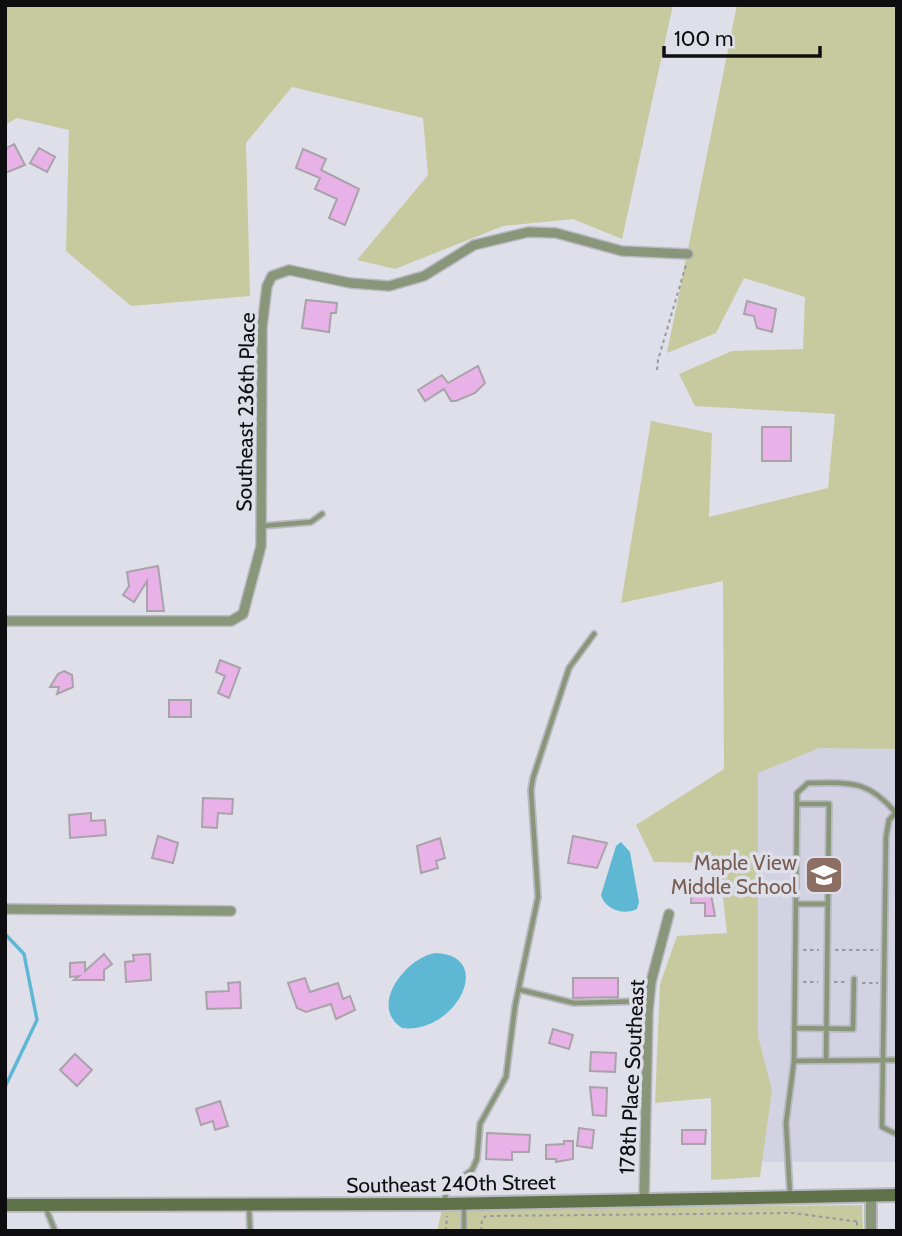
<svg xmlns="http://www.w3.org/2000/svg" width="902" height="1236" viewBox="0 0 902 1236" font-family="Cabin,sans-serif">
  <rect width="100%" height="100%" fill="#dfdfe9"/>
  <!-- built -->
  <path fill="#d3d2e3" d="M748 587H897V1162H754Z"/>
  <!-- green -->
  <path fill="#c7ca9f" d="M5 5H673L622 239 573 219 503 226 395 269 357 260 428 175 423 118 292 87 246 143 250 296 131 306 66 251 69 130 17 118 5 125Z
    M737 5H897V749L819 748 758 773V1036L772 1090 760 1177 711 1180V1098L655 1103 660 984 677 936 727 933 719 863 654 862 636 825 724 769 723 581 621 603 651 421 712 433 709 517 828 488 835 414 695 406 679 374 732 351 803 349 805 297 744 278 716 333 667 353Z
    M862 1205 863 1231H437L442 1209Z"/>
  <!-- water -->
  <path fill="#5eb8d4" d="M621 842 630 852 639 902 637 909C623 916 605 909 601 895L616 846Z
    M435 953C497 955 455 1035 402 1028 368 1006 406 958 435 953Z"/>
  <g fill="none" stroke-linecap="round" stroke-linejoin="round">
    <!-- stream -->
    <path stroke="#5eb8d4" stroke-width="3.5" d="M5 934 24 954 37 1020 5 1087"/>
  </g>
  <!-- building -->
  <path fill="#e8b2e8" stroke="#a9a2a9" stroke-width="2" d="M14 144 25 165 5 173V149Z
    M39 148 55 157 47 172 30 163Z
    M303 149 326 159 321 170 359 189 345 225 329 218 337 199 315 189 320 178 296 168Z
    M306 300 337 303 336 313H331L329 332 302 328Z
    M747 301 776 309 772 332 757 328 754 316 744 314Z
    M478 366 485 383 475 393 456 401H451L444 389 425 401 418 390 442 375 448 383Z
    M762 427H791V461H762Z
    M158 566 164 611H147V581L134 602 123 595 129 586 127 572Z
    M220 660 240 668 229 698 218 693 225 676 216 672Z
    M64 671 72 675 73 687 57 694 59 687H50L58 674Z
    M169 700H191V717H169Z
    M203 798 233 799 232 814 218 813 217 828 202 827Z
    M91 813V821L105 820 106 835 70 838 69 815Z
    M158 836 178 843 173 863 152 858Z
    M573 836 607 843 597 868 568 863Z
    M440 838 445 858 436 861 438 868 421 873 417 846Z
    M705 879 706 884 709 883 715 916H705V903H691L692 882Z
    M104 954 112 964 104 970V980H74L79 976 70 977V963L85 962V971Z
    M150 954 151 980 126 982 125 962 134 961 133 955Z
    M305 978 310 992 338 983 343 999 350 996 355 1010 336 1019 331 1004 306 1012 297 1008 288 983Z
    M573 978H618V997L573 998Z
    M240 982 241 1008 207 1009 206 992 229 991 228 983Z
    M553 1029 573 1035 569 1049 549 1043Z
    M591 1052 616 1053 615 1072 590 1071Z
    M75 1054 92 1070 77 1086 60 1070Z
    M590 1087 607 1088 606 1116 593 1115Z
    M220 1101 228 1126 215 1130 213 1121 201 1125 196 1109Z
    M579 1128 594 1130 592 1148 577 1146Z
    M682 1130H706L705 1144H682Z
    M487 1133 530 1135 529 1152H512V1160L486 1159Z
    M564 1141H573V1159L556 1162V1159H546V1145L564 1144Z"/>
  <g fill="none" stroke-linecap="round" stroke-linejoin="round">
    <!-- service casing -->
    <g stroke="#b9b9c2" stroke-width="8">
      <path id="service" d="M262 526 311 522 322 514
        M797 804V793L808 783C849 783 867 779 895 812
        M796 904H828
        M521 990 574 1003 648 1001
        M794 1028 853 1029 854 979
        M794 1061 797 804H829L826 1061
        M894 1133 882 1127 886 837 889 820 897 811
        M790 1195 786 1123 794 1061 897 1060
        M443 1204 448 1188 472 1170 477 1159 480 1124 506 1077 515 1006 538 897 531 790 533 778 569 668 594 634
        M464 1205V1231
        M45 1206 55 1231
        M249 1207 250 1231"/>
    </g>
    <!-- minor casing -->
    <g stroke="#b9b9c2" stroke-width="12">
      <path id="minor" d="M5 621H231L243 614 261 546 262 327 267 286 272 276 289 270 350 283 389 286 424 276 474 245 528 232 556 233 622 251 688 254
        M5 909 231 911
        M644 1201 648 1011 651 982 669 914"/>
    </g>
    <!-- tertiary casing -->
    <g stroke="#b9b9c2" stroke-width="14">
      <path id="tertiary" d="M871 1231V1195"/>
    </g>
    <!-- secondary casing -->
    <g stroke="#b9b9c2" stroke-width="16">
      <path id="secondary" d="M5 1205 442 1204 897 1195"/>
    </g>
    <!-- path -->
    <path stroke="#98989f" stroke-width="2" stroke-dasharray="3.5 3.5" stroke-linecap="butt" d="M657 370 658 360 686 265
      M803 950H819
      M835 950H878
      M803 982H818
      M834 982H846
      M862 983H878
      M857 1222V1231
      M446 1231 447 1216
      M481 1231 482 1219 486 1216 793 1213 860 1222"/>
    <!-- service -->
    <use href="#service" stroke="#89967a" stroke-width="4.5"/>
    <!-- minor -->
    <use href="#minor" stroke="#89967a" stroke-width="9"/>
    <!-- tertiary -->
    <use href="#tertiary" stroke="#89967a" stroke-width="10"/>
    <!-- secondary -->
    <use href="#secondary" stroke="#607249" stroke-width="12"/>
  </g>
  <!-- icons -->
  <defs>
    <g id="school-square" transform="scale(2.0125)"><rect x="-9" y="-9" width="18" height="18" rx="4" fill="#8d6e63" stroke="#dfdfe9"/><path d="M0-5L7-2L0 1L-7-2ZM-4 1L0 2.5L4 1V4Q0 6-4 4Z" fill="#fff"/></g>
  </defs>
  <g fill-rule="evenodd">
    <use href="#school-square" x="824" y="875"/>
  </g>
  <g text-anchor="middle" stroke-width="7" stroke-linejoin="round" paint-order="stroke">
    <!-- street labels -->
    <g font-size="21" fill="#0e0e11" stroke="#dfdfe9">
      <text transform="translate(246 412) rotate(-89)" y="7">Southeast 236th Place</text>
      <text transform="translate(632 1077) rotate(-87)" y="7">178th Place Southeast</text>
      <text transform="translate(451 1184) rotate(-1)" y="7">Southeast 240th Street</text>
    </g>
    <!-- education labels -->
    <g font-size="21" fill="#785e54" stroke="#dfdfe9" text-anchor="end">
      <text x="797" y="870">Maple View<tspan x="797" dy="24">Middle School</tspan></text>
    </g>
  </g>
  <!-- border -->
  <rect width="902" height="1236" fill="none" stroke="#0e0e11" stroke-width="14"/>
  <!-- scale -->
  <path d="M664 46v10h156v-10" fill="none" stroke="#0e0e11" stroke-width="3.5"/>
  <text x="674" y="46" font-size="21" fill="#0e0e11" stroke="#dfdfe9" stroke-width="5" paint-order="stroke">100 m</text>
</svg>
